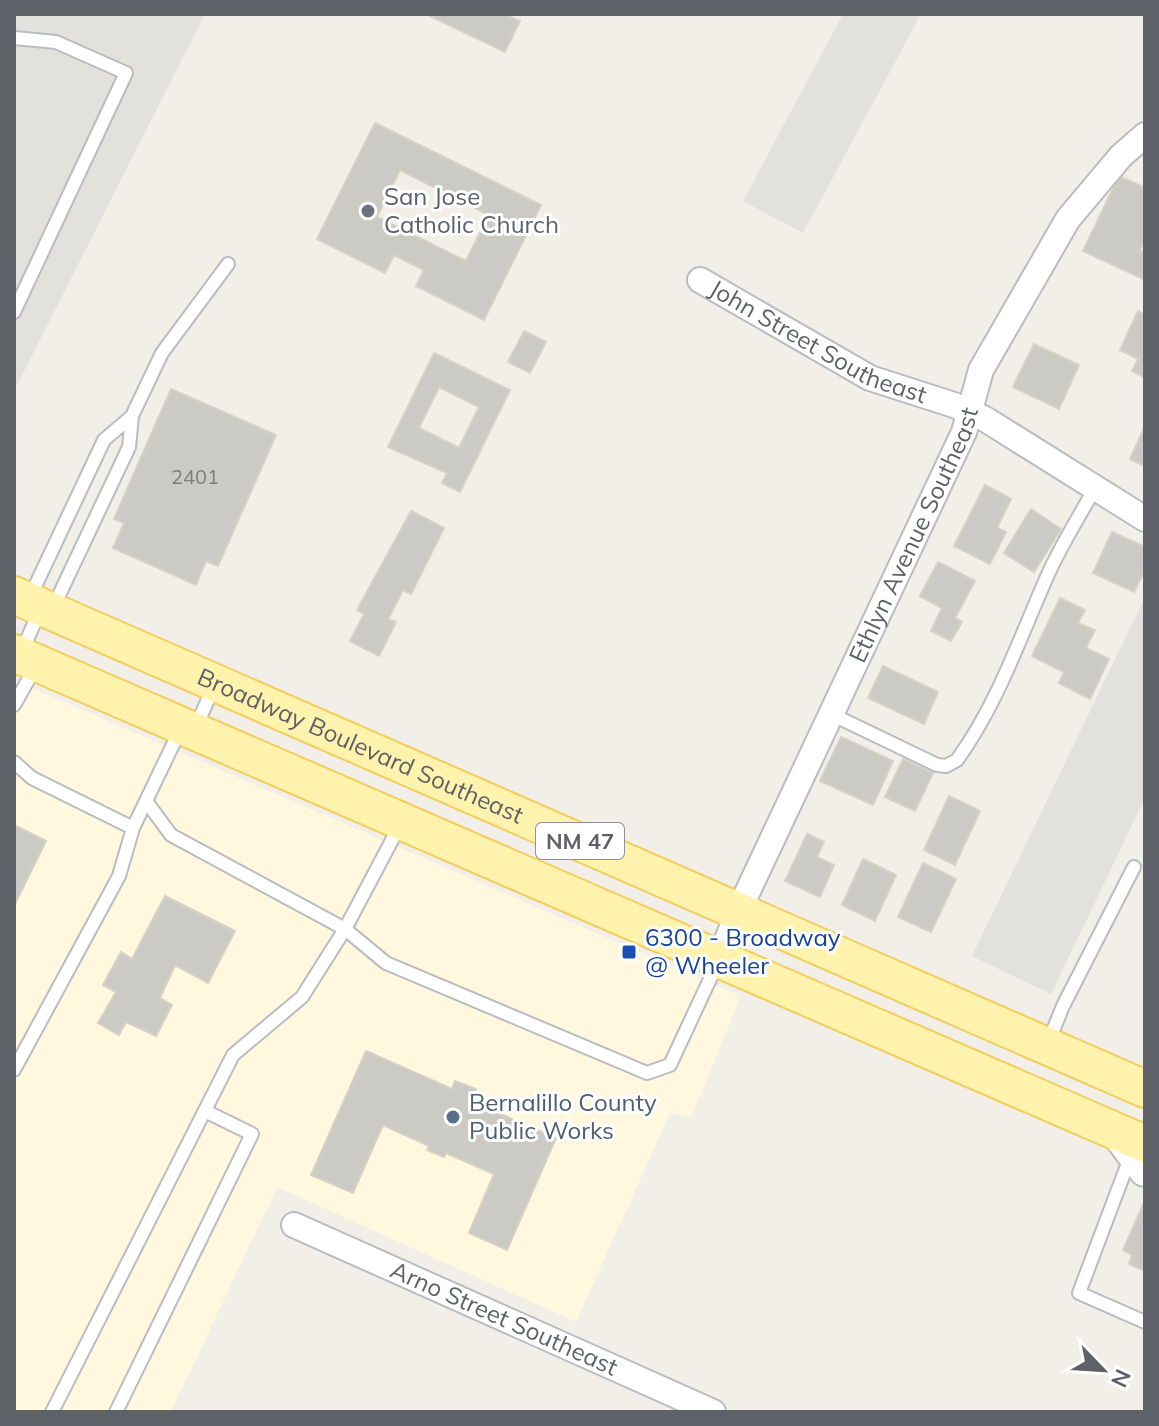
<svg xmlns="http://www.w3.org/2000/svg" width="1159" height="1426" viewBox="0 0 1159 1426" font-family="Mulish,sans-serif">
  <rect width="100%" height="100%" fill="#f1efe7"/>
  <!-- commercial -->
  <path fill="#fff8de" d="M14 680 741 996 691 1118 670 1113 576 1322 277 1187 171 1412H14Z"/>
  <!-- industrial -->
  <path fill="#e2e1db" d="M14 14H205L14 391Z
    M843 14H921L803 233 743 201Z
    M1145 597V798L1051 994 972 956Z"/>
  <!-- building -->
  <path fill="#cccac4" stroke="#d6d1c5" stroke-width="2" fill-rule="evenodd" d="M426 14H504L520 21 505 52Z
    M375 123 541 205 484 320 416 286 424 270 394 255 385 273 317 239ZM400 170 489 215 466 261 377 217Z
    M1119 176 1145 188V240L1140 250 1145 253V280L1083 251Z
    M1138 311 1145 315V378L1132 371 1138 359 1120 350Z
    M524 331 546 342 530 373 508 362Z
    M1034 344 1079 365 1059 409 1013 387Z
    M434 353 510 390 460 492 442 483 447 473 388 447ZM439 387 479 407 459 448 419 428Z
    M171 389 276 435 218 566 206 561 196 585 113 548 124 523 114 519Z
    M1145 426V466L1130 459Z
    M985 485 1011 499 997 528 1006 532 990 564 954 546Z
    M1031 509 1061 529 1034 572 1004 553Z
    M411 511 444 528 411 594 403 590 388 619 396 622 379 656 350 641 364 614 357 610Z
    M1112 532 1145 547V570L1134 592 1093 573Z
    M938 562 975 581 955 618 962 622 951 641 931 631 942 608 920 596Z
    M1060 598 1085 610 1078 623 1095 630 1086 648 1109 659 1090 699 1059 683 1064 672 1032 656Z
    M883 666 938 692 924 724 868 698Z
    M841 737 893 761 873 805 820 781Z
    M903 759 933 773 915 811 885 797Z
    M949 796 980 811 955 865 924 850Z
    M14 825 46 841 14 906Z
    M807 834 824 842 817 857 834 865 820 897 785 881Z
    M863 859 896 875 875 921 842 905Z
    M923 863 956 879 931 932 898 917Z
    M165 896 235 931 208 983 175 965 160 998 172 1005 156 1036 126 1022 119 1035 98 1023 116 992 103 985 121 952 132 959Z
    M366 1051 452 1089 455 1081 476 1089 470 1101 556 1138 507 1250 469 1233 494 1174 446 1153 444 1157 427 1150 429 1146 383 1125 353 1193 311 1175Z
    M1143 1205 1145 1206V1271L1129 1264 1132 1255 1123 1250Z"/>
  <g fill="none" stroke-linecap="round" stroke-linejoin="round">
    <!-- lane casing -->
    <g stroke="#b9bcc1" stroke-width="16">
      <path id="lane" d="M14 38 56 42 126 73 14 312
        M132 416 162 353 228 264
        M30 597 104 440 132 416 129 447 53 608
        M22 651 40 610
        M14 705 36 666
        M831 714 937 765 946 766 957 760C999 702 1021 634 1050 570 1063 542 1080 515 1095 488
        M195 729 213 688
        M14 762 32 778 133 828
        M146 801 171 835 345 929 386 963 647 1073 670 1065 717 964
        M1048 1043 1063 1006 1134 867
        M14 1070 119 876 133 828 180 730
        M1131 1155 1079 1293 1145 1322
        M52 1412 233 1055 302 997 345 929 400 825
        M116 1412 252 1134 205 1111"/>
    </g>
    <!-- street casing -->
    <g stroke="#b9bcc1" stroke-width="28">
      <g id="street">
        <path id="s1" d="M700 280 870 378 954 405 985 419 1145 519"/>
        <path id="s2" d="M719 960 739 910 964 432 981 370 1068 219 1121 156 1145 135"/>
        <path id="s3" d="M294 1225 713 1412"/>
      </g>
    </g>
    <!-- secondary casing -->
    <g stroke="#babdc3" stroke-width="36">
      <path id="secondary" d="M1116 1131 1145 1170"/>
    </g>
    <!-- primary casing -->
    <g stroke="#f6cd5b" stroke-width="40">
      <g id="primary">
        <path id="s4" d="M14 595 1145 1089"/>
        <path d="M14 653 1145 1144"/>
      </g>
    </g>
    <!-- lane -->
    <use href="#lane" stroke="#fff" stroke-width="12"/>
    <!-- street -->
    <use href="#street" stroke="#fff" stroke-width="24"/>
    <!-- secondary -->
    <use href="#secondary" stroke="#fff" stroke-width="32"/>
    <!-- primary -->
    <use href="#primary" stroke="#fff3ae" stroke-width="36"/>
  </g>
  <!-- markers -->
  <circle fill="#6b7280" stroke="#fff" stroke-width="3" cx="368" cy="211" r="8"/>
  <rect fill="#1a4fb4" stroke="#fff" stroke-width="3" x="621" y="944" width="16" height="16" rx="4"/>
  <circle fill="#5c6f8a" stroke="#fff" stroke-width="3" cx="453" cy="1117" r="8"/>
  <g text-anchor="middle" stroke-width="6" stroke-linejoin="round" paint-order="stroke">
    <!-- number labels -->
    <g font-size="20" fill="#7a7c7f">
      <text x="195" y="484">2401</text>
    </g>
    <!-- shield labels -->
    <rect fill="#fff" stroke="#8e9195" stroke-width="2" x="536" y="823" width="88" height="36" rx="6"/>
    <g font-size="22" font-weight="bold" fill="#5e6268">
      <text x="580" y="849">NM 47</text>
    </g>
    <!-- worship labels -->
    <g font-size="24" fill="#5b616d" stroke="#fff" text-anchor="start">
      <text x="384" y="205">San Jose<tspan x="384" dy="28">Catholic Church</tspan></text>
    </g>
    <!-- street labels -->
    <g font-size="24" fill="#5e6268" stroke="#fff">
      <text dy="8" stroke="none"><textPath href="#s1" startOffset="134">John Street Southeast</textPath></text>
      <text dy="8" stroke="none"><textPath href="#s2" startOffset="468">Ethlyn Avenue Southeast</textPath></text>
      <text dy="8" stroke="none"><textPath href="#s4" startOffset="378">Broadway Boulevard Southeast</textPath></text>
      <text dy="8" stroke="none"><textPath href="#s3" startOffset="230">Arno Street Southeast</textPath></text>
    </g>
    <!-- transit labels -->
    <g font-size="24" fill="#164399" stroke="#fff" text-anchor="start">
      <text x="645" y="946">6300 - Broadway<tspan x="645" dy="28">@ Wheeler</tspan></text>
    </g>
    <!-- service labels -->
    <g font-size="24" fill="#4e5e75" stroke="#fff" text-anchor="start">
      <text x="469" y="1111">Bernalillo County<tspan x="469" dy="28">Public Works</tspan></text>
    </g>
  </g>
  <!-- border -->
  <rect width="1159" height="1426" fill="none" stroke="#5e6268" stroke-width="32"/>
  <!-- north arrow -->
  <g transform="translate(1103 1370) rotate(115)" stroke="#ffffff" stroke-width="6" paint-order="stroke">
  <path d="M0-6L14 30L0 20L-14 30Z" fill="#5e6268"/>
  <text y="-12" font-size="22" font-weight="bold" text-anchor="middle" fill="#5e6268">N</text>
  </g>
</svg>
